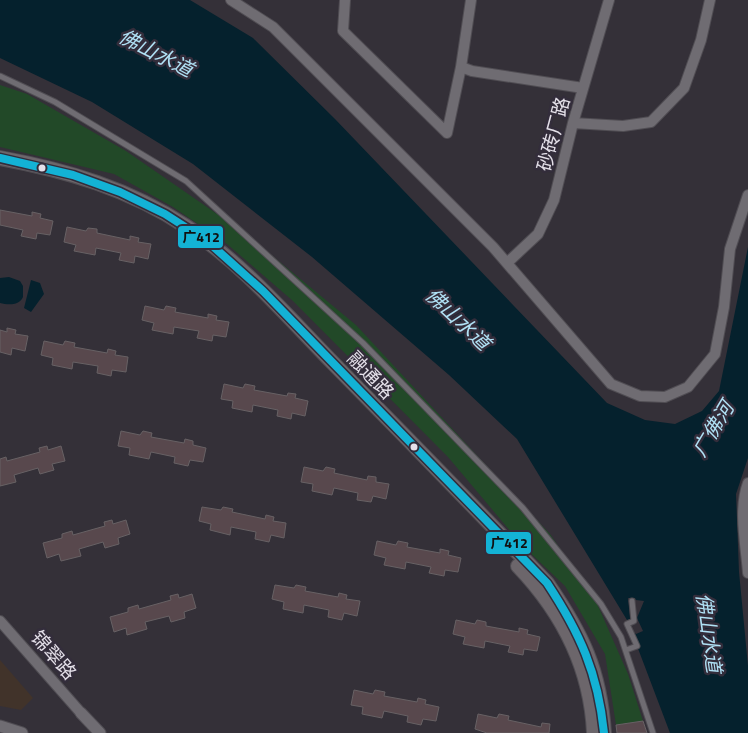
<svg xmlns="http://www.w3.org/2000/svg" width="748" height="733" viewBox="0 0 748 733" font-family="'Titillium Web','Noto Sans SC',sans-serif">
  <rect width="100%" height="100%" fill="#343038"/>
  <!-- commercial -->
  <path fill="#41332a" d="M0 660 33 698 21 710 0 706Z"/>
  <!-- green -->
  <path fill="#224928" d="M0 85 27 94 126 151 246 234 356 325 550 534 595 599 628 674 643 721 616 725 605 654 565 586 522 545 448 457 293 301 227 244 173 207 114 174 0 147Z"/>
  <!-- water -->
  <path fill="#05212d" d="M0 0H190L253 38 335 119 607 403 645 420 675 424 702 411 719 391 748 247V458L736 494 739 572 748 666V733H670L631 630 636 634 643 631 637 618 644 601 636 600 635 598H628L630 619 627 620 517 439 449 375 312 257 193 164 92 102 0 58Z
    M9 277 20 281 23 286V297C19 306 8 305 0 303V278Z
    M31 280 40 283 44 294 31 312 24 308Z"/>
  <!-- building -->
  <path fill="#58484d" stroke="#676164" d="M0 210 32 216V212L41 214 40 218 53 221 50 235 37 233 36 239 21 236 23 230 0 225Z
    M67 227 86 231 88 228 97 229V233L130 240V236L139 238 138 242 151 244 148 259 135 256 134 263 119 260 121 253 96 248 95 255 74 251 76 245 64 242Z
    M145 306 164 310 166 306 176 308 175 312 208 318V314L217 316 216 320 229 322 226 337 213 335 212 341 197 338 199 331 174 327 173 334 152 330 154 323 142 320Z
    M7 328 16 330 15 334 28 336 25 351 12 348 11 355 0 352V330L7 332Z
    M44 341 63 345 65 341 75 343 74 347 107 353 108 349 116 351 115 355 128 357 126 372 112 370 111 376 97 373 98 366 73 362 72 369 52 365 53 358 41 355Z
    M224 384 243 388 245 384 255 386 254 390 287 396 288 393 296 394 295 398 308 401 305 416 292 413 291 419 277 416 278 410 253 405 252 412 232 408 233 401 221 399Z
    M121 431 140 435 143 431 152 433 151 437 184 443 185 439 193 441V445L206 448 203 462 190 460 188 466 174 463 175 457 151 452 149 459 129 455 130 448 118 446Z
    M47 446 48 450 61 446 65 461 52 464 54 470 40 474 38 468 14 475 16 482 0 486V459L6 457 7 461 40 452 39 448Z
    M304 467 323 471 326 467 335 469 334 473 367 480 368 476 376 477V482L389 484 386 499 373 496 371 502 357 500 358 493 334 488 332 495 312 491 313 484 301 482Z
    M202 507 221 510 223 507 233 509 232 512 265 519 266 515 274 517 273 521 286 523 284 538 271 535 269 542 255 539 256 532 231 527 230 535 210 530 211 524 199 521Z
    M112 520 113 524 126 520 130 534 118 538 119 544 105 548 103 542 79 549 81 556 61 561 59 554 47 558 43 543 62 538V534L72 531 73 535 105 526 104 522Z
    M377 541 396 545 398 541 408 543 407 547 440 553V549L449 551 448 555 461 558 458 572 445 570 444 576 429 573 431 567 406 562 405 569 384 565 386 558 374 555Z
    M275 585 294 588 296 585 306 587 305 591 338 597 339 593 347 595 346 599 360 601 357 616 344 613 342 620 328 617 329 610 304 605 303 613 283 609 284 602 272 599Z
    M178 594 179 598 192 594 196 608 184 612 185 618 171 622 169 616 145 622 147 629 127 635 126 628 114 632 110 617 128 612V608L138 605 139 609 171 600 170 596Z
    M456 620 475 624 477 620 486 622V626L519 632V628L528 630 527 634 540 637 537 651 524 649 523 655 508 652 510 646 485 641 484 648 463 644 465 637 453 634Z
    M354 690 373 694 375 690 385 692 384 696 417 702 418 698 426 700 425 704 439 707 436 721 423 719 421 725 407 722 408 716 384 711 382 718 362 714 363 707 351 705Z
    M478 714 497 718 499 714 509 716 508 720 541 727 542 723 550 724 549 733H487L475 729Z
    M643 721 647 733H617L616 725Z"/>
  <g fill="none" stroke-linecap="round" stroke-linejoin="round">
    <!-- service casing -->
    <g stroke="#504d53" stroke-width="7">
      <path id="service" d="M0 76 55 102 186 181 363 343 523 508 601 604 621 637 653 733
        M626 650 637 646 627 624 634 621 632 601"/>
    </g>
    <!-- minor casing -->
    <g stroke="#504d53" stroke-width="12">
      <path id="minor" d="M231 0 273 27 493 247 611 384 640 396 665 397 688 387 715 354 724 307 730 249 748 195
        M345 0 343 31 447 133
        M461 67 472 71 583 88
        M573 123 623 126 651 122 684 88 701 40 710 0
        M447 133 461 67 471 0
        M507 263 538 234 554 200 573 123 609 0
        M748 483C738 510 746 545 748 573
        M0 621 81 713"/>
    </g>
    <!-- tertiary casing -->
    <g stroke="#504d53" stroke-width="13">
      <path id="tertiary" d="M81 713 100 733
        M0 726 22 733"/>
    </g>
    <!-- secondary casing -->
    <g stroke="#504d53" stroke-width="16">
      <path id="secondary" d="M0 158C66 170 130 189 187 227 242 263 287 316 333 363 405 436 476 509 547 583 582 634 600 670 604 733
        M518 566C562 612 591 668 594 733"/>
    </g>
    <!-- service -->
    <use href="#service" stroke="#6f6c72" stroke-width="5"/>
    <!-- minor -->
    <use href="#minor" stroke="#6f6c72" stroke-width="10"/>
    <!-- tertiary -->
    <use href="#tertiary" stroke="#6f6c72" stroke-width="11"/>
    <!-- secondary -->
    <use href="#secondary" stroke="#6c666b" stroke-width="14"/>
    <!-- bus-1 casing -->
    <g stroke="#332d3b" stroke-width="11">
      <path id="bus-1" d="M0 158 73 175 120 192 165 214 207 241 263 291 547 583C580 633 598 673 604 733"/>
    </g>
    <!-- bus-1 -->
    <use href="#bus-1" stroke="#13b2d5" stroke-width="8"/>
  </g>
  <!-- markers -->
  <g fill="#e4e0e9" stroke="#332d3b" stroke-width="2">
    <circle cx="42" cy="168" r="4.5"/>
    <circle cx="414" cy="447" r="4.5"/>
  </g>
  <g text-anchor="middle" stroke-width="5" stroke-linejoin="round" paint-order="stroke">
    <!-- street labels -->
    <g font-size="19" fill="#e4e0e9" stroke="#332d3b">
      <text transform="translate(553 134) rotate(-75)" y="7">砂砖厂路</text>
      <text transform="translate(371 375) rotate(46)" y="7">融通路</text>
      <text transform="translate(54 655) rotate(49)" y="7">锦翠路</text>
    </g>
    <!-- water labels -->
    <g font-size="20" font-style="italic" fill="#b0e1f5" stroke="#332d3b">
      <text transform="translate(156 53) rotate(27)" y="7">佛山水道</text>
      <text transform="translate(458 319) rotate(43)" y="7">佛山水道</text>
      <text transform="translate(713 429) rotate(-59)" y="7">广佛河</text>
      <text transform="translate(709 633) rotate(82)" y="7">佛山水道</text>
    </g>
  </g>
  <g stroke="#332d3b" stroke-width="2">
    <rect x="177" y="225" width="47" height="24" rx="5" fill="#13b2d5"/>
    <rect x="485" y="531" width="47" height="24" rx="5" fill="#13b2d5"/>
  </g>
  <g font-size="14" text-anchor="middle" font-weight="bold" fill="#111">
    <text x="201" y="242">广412</text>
    <text x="509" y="548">广412</text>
  </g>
</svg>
